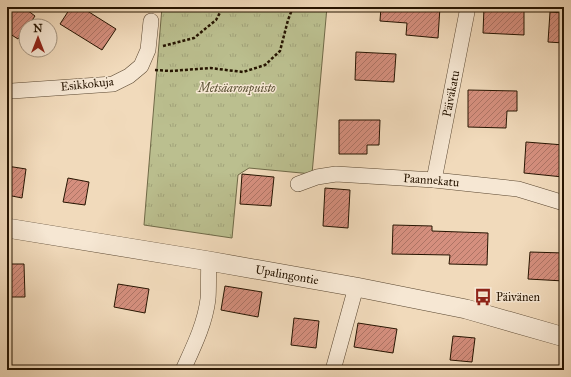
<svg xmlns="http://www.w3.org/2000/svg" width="571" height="377" viewBox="0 0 571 377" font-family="'IM FELL Great Primer',serif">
  <defs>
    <pattern id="park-tufts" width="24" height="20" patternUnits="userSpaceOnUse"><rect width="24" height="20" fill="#bbbf8f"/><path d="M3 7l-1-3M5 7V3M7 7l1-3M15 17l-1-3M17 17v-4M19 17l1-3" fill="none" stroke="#a1a37a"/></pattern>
    <pattern id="building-hatch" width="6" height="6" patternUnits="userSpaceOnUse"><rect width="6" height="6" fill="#d58f7e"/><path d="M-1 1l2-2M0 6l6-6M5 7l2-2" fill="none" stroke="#ad7465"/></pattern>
  </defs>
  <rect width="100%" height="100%" fill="#f1dabb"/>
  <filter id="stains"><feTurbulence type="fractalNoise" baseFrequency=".005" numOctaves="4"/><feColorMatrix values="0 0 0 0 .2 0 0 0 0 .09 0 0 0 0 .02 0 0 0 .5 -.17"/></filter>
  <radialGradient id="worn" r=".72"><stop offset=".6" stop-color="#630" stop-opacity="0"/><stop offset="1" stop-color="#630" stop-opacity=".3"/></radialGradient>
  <!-- park -->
  <path fill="url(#park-tufts)" stroke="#706a48" d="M162 7H327L312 174 249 168 238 175 232 238 144 225Z"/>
  <!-- building -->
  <path fill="url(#building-hatch)" stroke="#261401" d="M7 7H23L35 16 28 26H26V28L18 39 7 32Z
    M71 7H81L116 29 102 50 60 24Z
    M381 7H440L438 38 406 35 407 23 380 21Z
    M484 7H524V35L483 33Z
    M550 12 564 13V43L548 42Z
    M356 52 396 54 394 82 355 80Z
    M468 90 517 91V111H507L506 128 468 127Z
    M339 120H380L379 145H367V154H339Z
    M526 142 564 145 563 177 524 173Z
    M7 166 26 169 22 198 7 195Z
    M242 174 274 177 271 206 240 204Z
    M68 178 89 182 85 205 63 202Z
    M325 188 350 190 348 228 323 226Z
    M393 225 432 226V231L488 233 487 265 449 264 450 255 392 254Z
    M530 252 564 253V281L528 279Z
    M7 264H24L25 297H7Z
    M118 284 149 289 145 313 114 307Z
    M225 286 262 292 258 317 221 310Z
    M294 318 319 321 316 348 291 345Z
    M358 323 397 329 393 353 354 347Z
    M453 336 475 338 472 362 450 360Z"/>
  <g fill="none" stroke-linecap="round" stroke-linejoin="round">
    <!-- minor casing -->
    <g stroke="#594630" stroke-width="16">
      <g id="minor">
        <path d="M7 91H12L113 84 129 76 141 66 148 50 151 21"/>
        <path id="s1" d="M434 180 468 7"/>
        <path id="s2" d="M298 184 317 177 336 174 434 180 518 189 564 203"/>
        <path d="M183 370C193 348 205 324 208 299 209 287 208 274 209 261"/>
        <path d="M333 370 356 287"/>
      </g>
    </g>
    <!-- tertiary casing -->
    <g stroke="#594630" stroke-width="20">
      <g id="tertiary">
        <path id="s3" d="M7 228 209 261 356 287 466 309 564 337"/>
      </g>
    </g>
    <!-- path -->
    <path stroke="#261401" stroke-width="2.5" stroke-dasharray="3 2" stroke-linecap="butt" d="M163 46 194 38 216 20 223 7
      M155 70 170 71 210 68 243 72 265 65 280 51 288 20 293 7"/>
    <!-- minor -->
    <use href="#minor" stroke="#f6e7d3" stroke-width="15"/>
    <!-- tertiary -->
    <use href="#tertiary" stroke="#f6e7d3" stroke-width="19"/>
  </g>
  <!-- icons -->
  <defs>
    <g id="bus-bare" transform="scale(1.38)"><path d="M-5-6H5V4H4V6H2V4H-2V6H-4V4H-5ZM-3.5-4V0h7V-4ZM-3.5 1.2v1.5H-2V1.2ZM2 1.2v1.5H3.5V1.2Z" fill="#8f2418" stroke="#f6e7d3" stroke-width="2.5" paint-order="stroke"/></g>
  </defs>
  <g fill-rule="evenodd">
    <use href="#bus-bare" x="483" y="297"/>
  </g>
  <g text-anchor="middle" stroke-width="3" stroke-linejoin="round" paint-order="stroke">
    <!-- street labels -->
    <g font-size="12" fill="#261401" stroke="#f6e7d3">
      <text transform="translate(87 84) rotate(-6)" y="4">Esikkokuja</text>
      <text dy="4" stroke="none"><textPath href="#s1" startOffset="88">Päiväkatu</textPath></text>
      <text dy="4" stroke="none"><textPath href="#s2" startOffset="135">Paannekatu</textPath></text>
      <text dy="4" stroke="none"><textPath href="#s3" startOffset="284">Upalingontie</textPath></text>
    </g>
    <!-- park labels -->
    <g font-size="12" font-style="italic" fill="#5a5033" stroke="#f6e7d3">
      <text x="237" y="92">Metsäaronpuisto</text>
    </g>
    <!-- poi labels -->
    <g font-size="12" fill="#261401" stroke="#f6e7d3" text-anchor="start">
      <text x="496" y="301">Päivänen</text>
    </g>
  </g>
  <!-- margin -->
  <rect width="571" height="377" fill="none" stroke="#f1dabb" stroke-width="24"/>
  <rect x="8" y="8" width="555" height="361" fill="none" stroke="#261401" stroke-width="2"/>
  <rect x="12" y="12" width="547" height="353" fill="none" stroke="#261401"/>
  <!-- north arrow -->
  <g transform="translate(38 38)"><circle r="19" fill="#f6e7d3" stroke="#a3937f"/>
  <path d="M0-3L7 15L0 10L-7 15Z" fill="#8f2418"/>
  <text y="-6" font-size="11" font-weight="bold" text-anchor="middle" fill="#261401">N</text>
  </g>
  <rect width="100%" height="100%" filter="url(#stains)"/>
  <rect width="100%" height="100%" fill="url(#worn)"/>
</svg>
